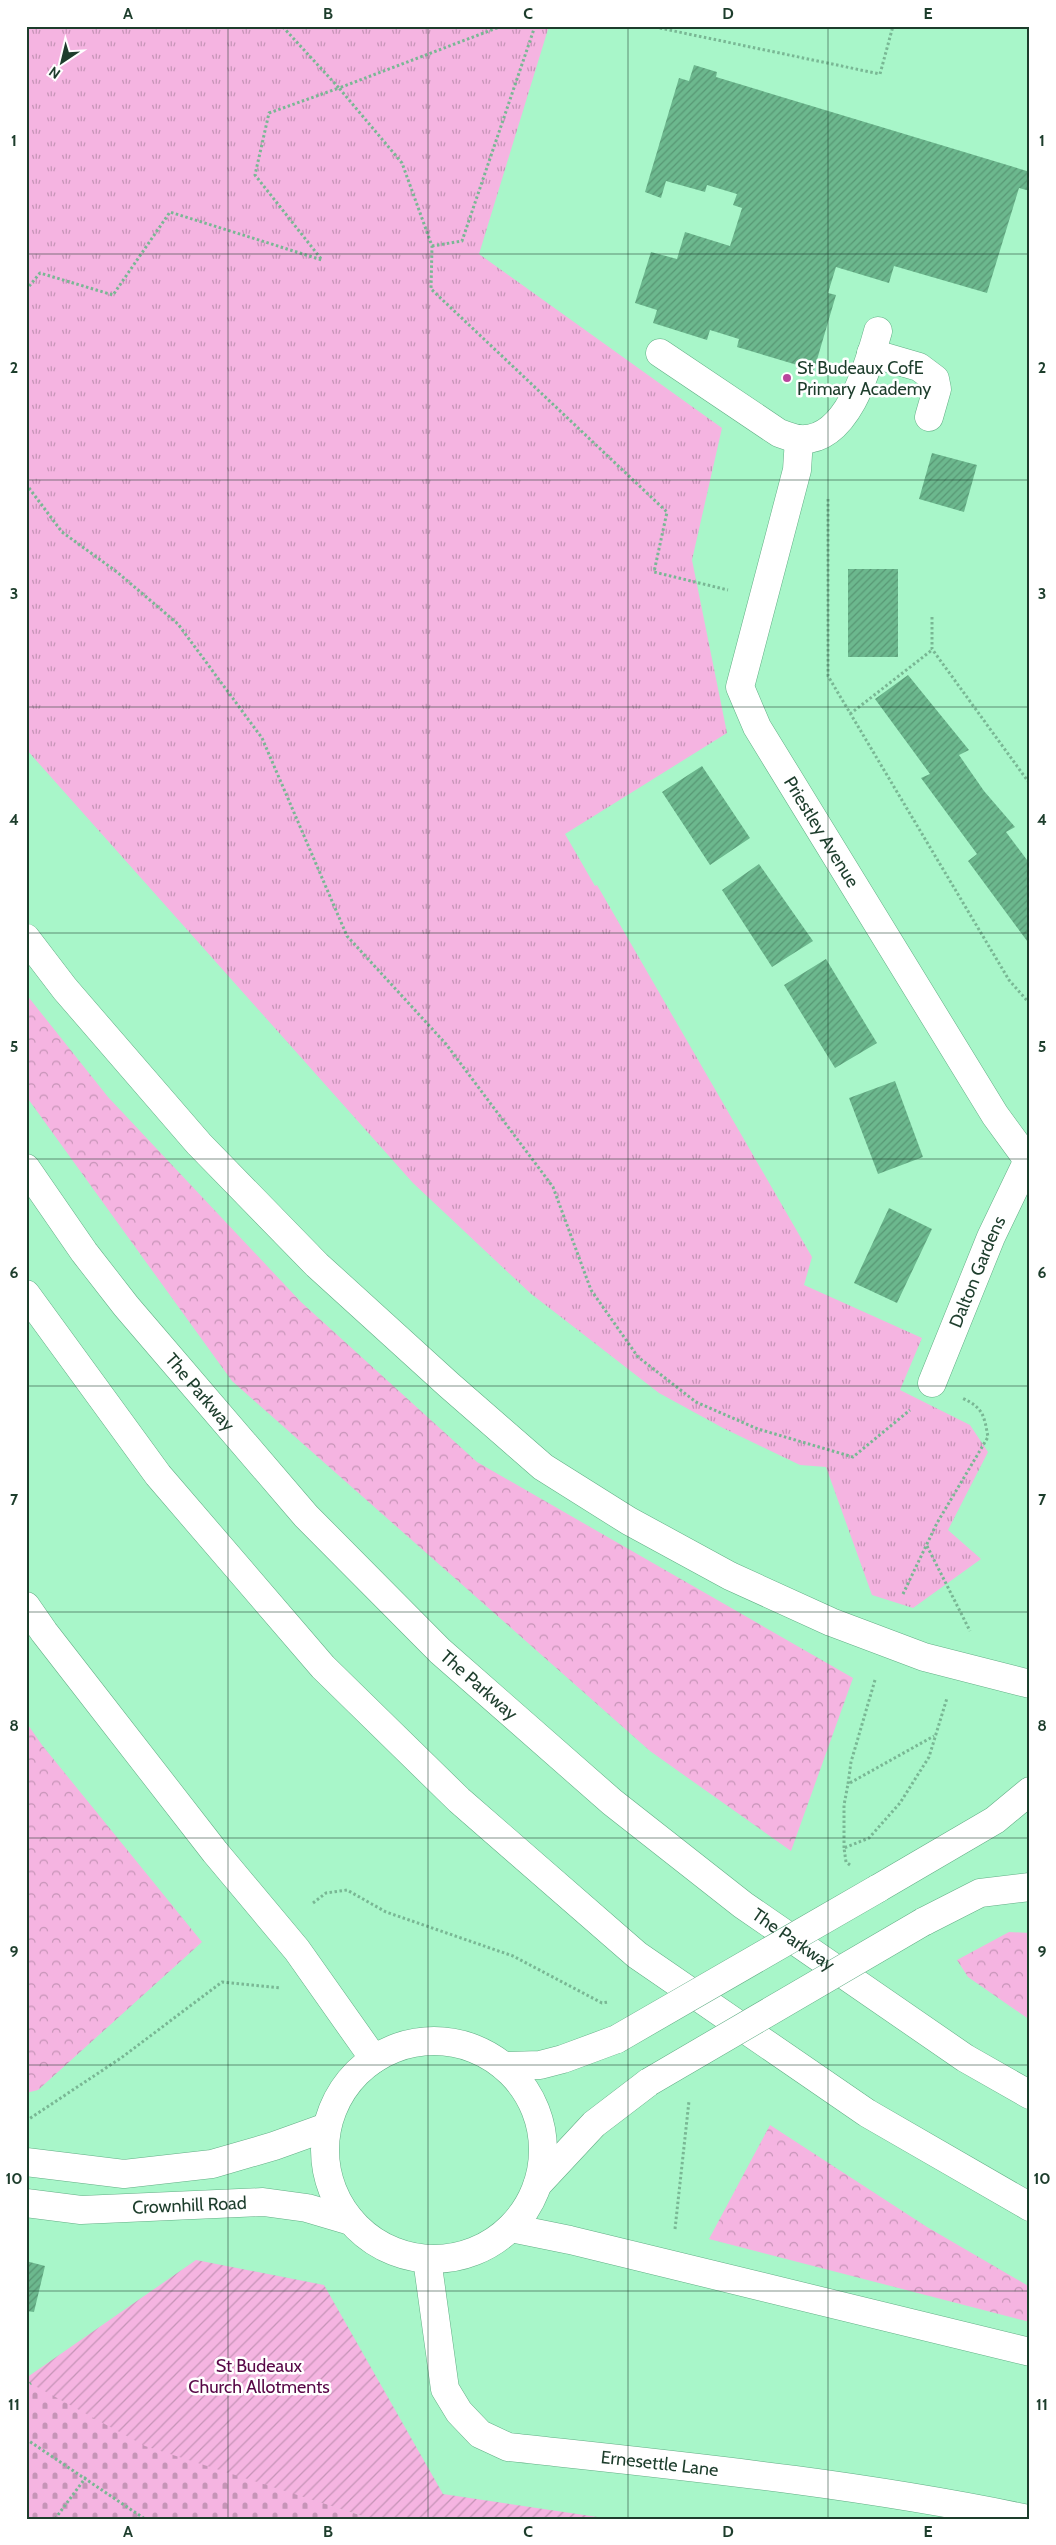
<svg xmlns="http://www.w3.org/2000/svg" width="1056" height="2545" viewBox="0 0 1056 2545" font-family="Cabin,sans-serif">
  <defs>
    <pattern id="forest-crowns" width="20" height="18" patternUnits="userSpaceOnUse" patternTransform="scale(1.25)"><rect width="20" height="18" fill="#f5b4e1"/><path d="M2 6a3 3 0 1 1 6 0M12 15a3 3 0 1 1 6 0" fill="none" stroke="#c694b7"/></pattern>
    <pattern id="cemetery-stones" width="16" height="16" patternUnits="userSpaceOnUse" patternTransform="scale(1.25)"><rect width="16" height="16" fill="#f5b4e1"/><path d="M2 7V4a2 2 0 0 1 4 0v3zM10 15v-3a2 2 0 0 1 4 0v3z" fill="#c694b7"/></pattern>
    <pattern id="park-tufts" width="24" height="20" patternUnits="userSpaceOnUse" patternTransform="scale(1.25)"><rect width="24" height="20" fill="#f5b4e1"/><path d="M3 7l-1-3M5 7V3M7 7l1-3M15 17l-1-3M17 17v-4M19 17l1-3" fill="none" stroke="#c694b7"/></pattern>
    <pattern id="garden-furrows" width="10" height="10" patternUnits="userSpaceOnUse" patternTransform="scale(1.25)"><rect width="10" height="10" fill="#f5b4e1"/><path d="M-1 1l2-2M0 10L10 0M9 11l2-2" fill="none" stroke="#c694b7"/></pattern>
    <pattern id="building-hatch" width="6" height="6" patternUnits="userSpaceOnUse" patternTransform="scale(1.25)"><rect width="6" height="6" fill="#6cb88e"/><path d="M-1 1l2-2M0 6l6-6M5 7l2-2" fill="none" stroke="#589774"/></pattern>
  </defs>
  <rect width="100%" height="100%" fill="#a8f6c9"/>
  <!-- forest -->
  <path fill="url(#forest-crowns)" d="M26 994 108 1097 301 1302 477 1462 853 1678 791 1851 650 1751 232 1381 26 1096Z
    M26 1722 42 1745 202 1942 38 2090 26 2093Z
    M1009 1932 1030 1933V2020L968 1977 957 1960Z
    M770 2125 927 2227 1030 2287V2322L709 2239Z"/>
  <!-- cemetery -->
  <path fill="url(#cemetery-stones)" d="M26 2381 291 2492 372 2519H26Z"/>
  <!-- park -->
  <path fill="url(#park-tufts)" d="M26 26H549L479 254 722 428 692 560 727 733 565 834 595 886 597 885 812 1257 804 1285 922 1338 900 1390 970 1425 988 1452 948 1530 981 1559 913 1608 872 1595 826 1467 800 1465 723 1428 659 1393 530 1293 413 1183 26 749Z"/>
  <!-- garden -->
  <path fill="url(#garden-furrows)" d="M196 2260 324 2285 443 2494 611 2519H372L145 2446 26 2381V2378Z"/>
  <!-- building -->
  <path fill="url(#building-hatch)" d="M694 65 717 72 716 77 1030 172V191L1019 188 987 293 894 266 889 283 836 267 828 293 836 295 814 370 737 347 739 339 710 330 707 340 653 323 657 310 635 303 651 252 677 259 685 232 730 246 742 208 733 205 737 194 707 185 705 192 666 181 661 198 645 192 679 78 689 81Z
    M932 453 977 465 964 512 919 499Z
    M848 569H898V657H848Z
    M908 675 969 750 959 755 984 791 1015 827 1006 832 1030 864V945L968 861 977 854 921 778 930 774 875 699Z
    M702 766 750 838 710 865 662 792Z
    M759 864 813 941 772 967 722 890Z
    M826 959 877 1043 835 1068 784 985Z
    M895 1081 923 1157 878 1174 849 1098Z
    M889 1208 932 1229 897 1303 854 1283Z
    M26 2261 45 2266 34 2312 26 2311Z"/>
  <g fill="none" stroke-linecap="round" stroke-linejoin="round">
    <!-- minor casing -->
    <g stroke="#62ae85" stroke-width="29">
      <g id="minor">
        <path d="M660 353 779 433C785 435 792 438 798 439 847 444 868 367 878 331"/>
        <path d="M871 353 919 367 935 379 937 389 929 417"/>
        <path id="s1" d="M799 439 797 470 740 687 757 727 995 1115 1030 1163"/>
        <path id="s2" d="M932 1383 991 1237 1027 1162"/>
        <path id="s3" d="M427 2259 445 2389 459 2412 480 2434 508 2447C682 2466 857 2483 1028 2519"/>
      </g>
    </g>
    <!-- major casing -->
    <g stroke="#62ae85" stroke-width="29">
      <g id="major">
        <path d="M877 1889 995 1820 1030 1791"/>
        <path d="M923 1922 980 1893 1030 1887"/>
        <circle cx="434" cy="2150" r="109"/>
        <path d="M504 2066 540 2065 563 2059 617 2039"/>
        <path d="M26 2162 124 2174 212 2164 274 2146 327 2127"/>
        <path d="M538 2184 594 2124 649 2082"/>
        <path id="s4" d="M26 2203 81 2210 263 2202 307 2208 351 2221"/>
      </g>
    </g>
    <!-- highway casing -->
    <g stroke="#62ae85" stroke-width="29">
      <g id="highway">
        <path d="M26 938 65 989 199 1144 317 1265 449 1385 543 1467 629 1521 730 1576 831 1622 924 1657 1030 1684"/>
        <path id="s5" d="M26 1168 84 1252 126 1306 306 1516 440 1651 612 1802 743 1905 965 2058 1030 2095"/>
        <path d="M26 1294 158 1475 323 1667 459 1800 637 1955 867 2113 1030 2207"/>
        <path d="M26 1606 44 1632 215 1852 297 1950 374 2059"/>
        <path d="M511 2228 570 2240 1030 2352"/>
      </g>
    </g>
    <!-- path -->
    <path stroke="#79b794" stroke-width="3" stroke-dasharray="2.5 2.5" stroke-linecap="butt" d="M502 26 339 88 402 163 432 246 431 289 667 512 654 572 728 590
      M650 26 880 74 893 26
      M432 246 462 241 535 26
      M26 290 40 273 113 295 170 212 322 260 255 175 269 113 339 88 282 26
      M26 484 62 532 117 572 178 624 262 738 347 936 446 1044 553 1187 591 1290 638 1357 696 1402 758 1429 853 1457 910 1410
      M828 499V676L1009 980 1030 1004
      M932 617V649L1030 784
      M850 714 932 650
      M927 1546 970 1631
      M903 1594 937 1523 988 1437C984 1416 984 1408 962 1398
      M875 1680 851 1762 848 1784 934 1736
      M844 1848V1805L848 1784
      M850 1865 846 1862 844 1848 869 1838 900 1803 929 1757 947 1698
      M313 1903 326 1893 347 1890 386 1912 513 1956 602 2003 608 2002
      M26 2121 121 2058 222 1982 281 1988
      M675 2229 689 2101
      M26 2387 31 2383
      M26 2439 145 2519
      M55 2519 86 2477"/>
    <!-- minor -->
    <use href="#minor" stroke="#fff" stroke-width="28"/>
    <!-- major -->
    <use href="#major" stroke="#fff" stroke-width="28"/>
    <!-- highway -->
    <use href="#highway" stroke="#fff" stroke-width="28"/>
    <!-- major-bridge casing -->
    <g stroke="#62ae85" stroke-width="29" stroke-linecap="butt">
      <path id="major-bridge" d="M617 2039 877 1889
        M649 2082 923 1922"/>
    </g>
    <!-- major-bridge -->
    <use href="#major-bridge" stroke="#fff" stroke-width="28"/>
  </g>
  <!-- grid -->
  <path fill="none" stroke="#1d3d2c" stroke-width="1" stroke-opacity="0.55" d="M228 26V2519M428 26V2519M628 26V2519M828 26V2519M26 254H1030M26 480H1030M26 707H1030M26 933H1030M26 1159H1030M26 1386H1030M26 1612H1030M26 1838H1030M26 2065H1030M26 2291H1030"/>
  <!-- markers -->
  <circle fill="#b9459d" stroke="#fff" stroke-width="2" cx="787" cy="378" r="5"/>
  <g text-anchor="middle" stroke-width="5" stroke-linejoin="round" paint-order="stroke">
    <!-- poi labels -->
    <g font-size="18" fill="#1d3d2c" stroke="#fff" text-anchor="start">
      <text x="797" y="374">St Budeaux CofE<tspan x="797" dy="21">Primary Academy</tspan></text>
    </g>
    <!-- street labels -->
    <g font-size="18" fill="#1d3d2c" stroke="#fff">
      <text dy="6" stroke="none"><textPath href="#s1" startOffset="422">Priestley Avenue</textPath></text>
      <text dy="6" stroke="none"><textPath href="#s2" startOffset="120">Dalton Gardens</textPath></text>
      <text dy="6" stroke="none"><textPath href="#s5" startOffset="284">The Parkway</textPath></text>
      <text dy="6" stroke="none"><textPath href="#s5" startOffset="689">The Parkway</textPath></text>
      <text dy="6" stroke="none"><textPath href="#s5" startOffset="1094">The Parkway</textPath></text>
      <text dy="6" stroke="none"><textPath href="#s4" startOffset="164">Crownhill Road</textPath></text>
      <text dy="6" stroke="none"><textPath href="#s3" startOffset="372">Ernesettle Lane</textPath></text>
    </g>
    <!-- park labels -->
    <g font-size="18" fill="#580847" stroke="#fff">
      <text x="259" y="2372">St Budeaux<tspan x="259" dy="21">Church Allotments</tspan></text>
    </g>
  </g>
  <!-- border -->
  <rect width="1056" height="2545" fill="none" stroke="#ffffff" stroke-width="55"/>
  <!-- north arrow -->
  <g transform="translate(62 62) rotate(215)" stroke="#ffffff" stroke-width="4" paint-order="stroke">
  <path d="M0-4L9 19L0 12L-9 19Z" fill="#1d3d2c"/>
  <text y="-8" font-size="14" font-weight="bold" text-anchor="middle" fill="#1d3d2c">N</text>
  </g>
  <rect x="28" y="28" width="1000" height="2490" fill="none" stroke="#1d3d2c" stroke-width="2"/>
  <g font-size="16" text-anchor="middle" font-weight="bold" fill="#1d3d2c">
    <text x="128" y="19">A</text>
    <text x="328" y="19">B</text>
    <text x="528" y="19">C</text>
    <text x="728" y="19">D</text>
    <text x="928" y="19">E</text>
    <text x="14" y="146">1</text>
    <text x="1042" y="146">1</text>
    <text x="14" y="373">2</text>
    <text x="1042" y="373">2</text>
    <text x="14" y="599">3</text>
    <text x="1042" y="599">3</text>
    <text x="14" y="825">4</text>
    <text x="1042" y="825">4</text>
    <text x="14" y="1052">5</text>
    <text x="1042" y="1052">5</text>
    <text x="14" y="1278">6</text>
    <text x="1042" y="1278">6</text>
    <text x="14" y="1505">7</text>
    <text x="1042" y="1505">7</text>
    <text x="14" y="1731">8</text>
    <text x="1042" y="1731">8</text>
    <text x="14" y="1957">9</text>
    <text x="1042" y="1957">9</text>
    <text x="14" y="2184">10</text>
    <text x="1042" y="2184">10</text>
    <text x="14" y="2410">11</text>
    <text x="1042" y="2410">11</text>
    <text x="128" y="2537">A</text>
    <text x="328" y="2537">B</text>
    <text x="528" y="2537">C</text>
    <text x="728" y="2537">D</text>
    <text x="928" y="2537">E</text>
  </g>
</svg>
